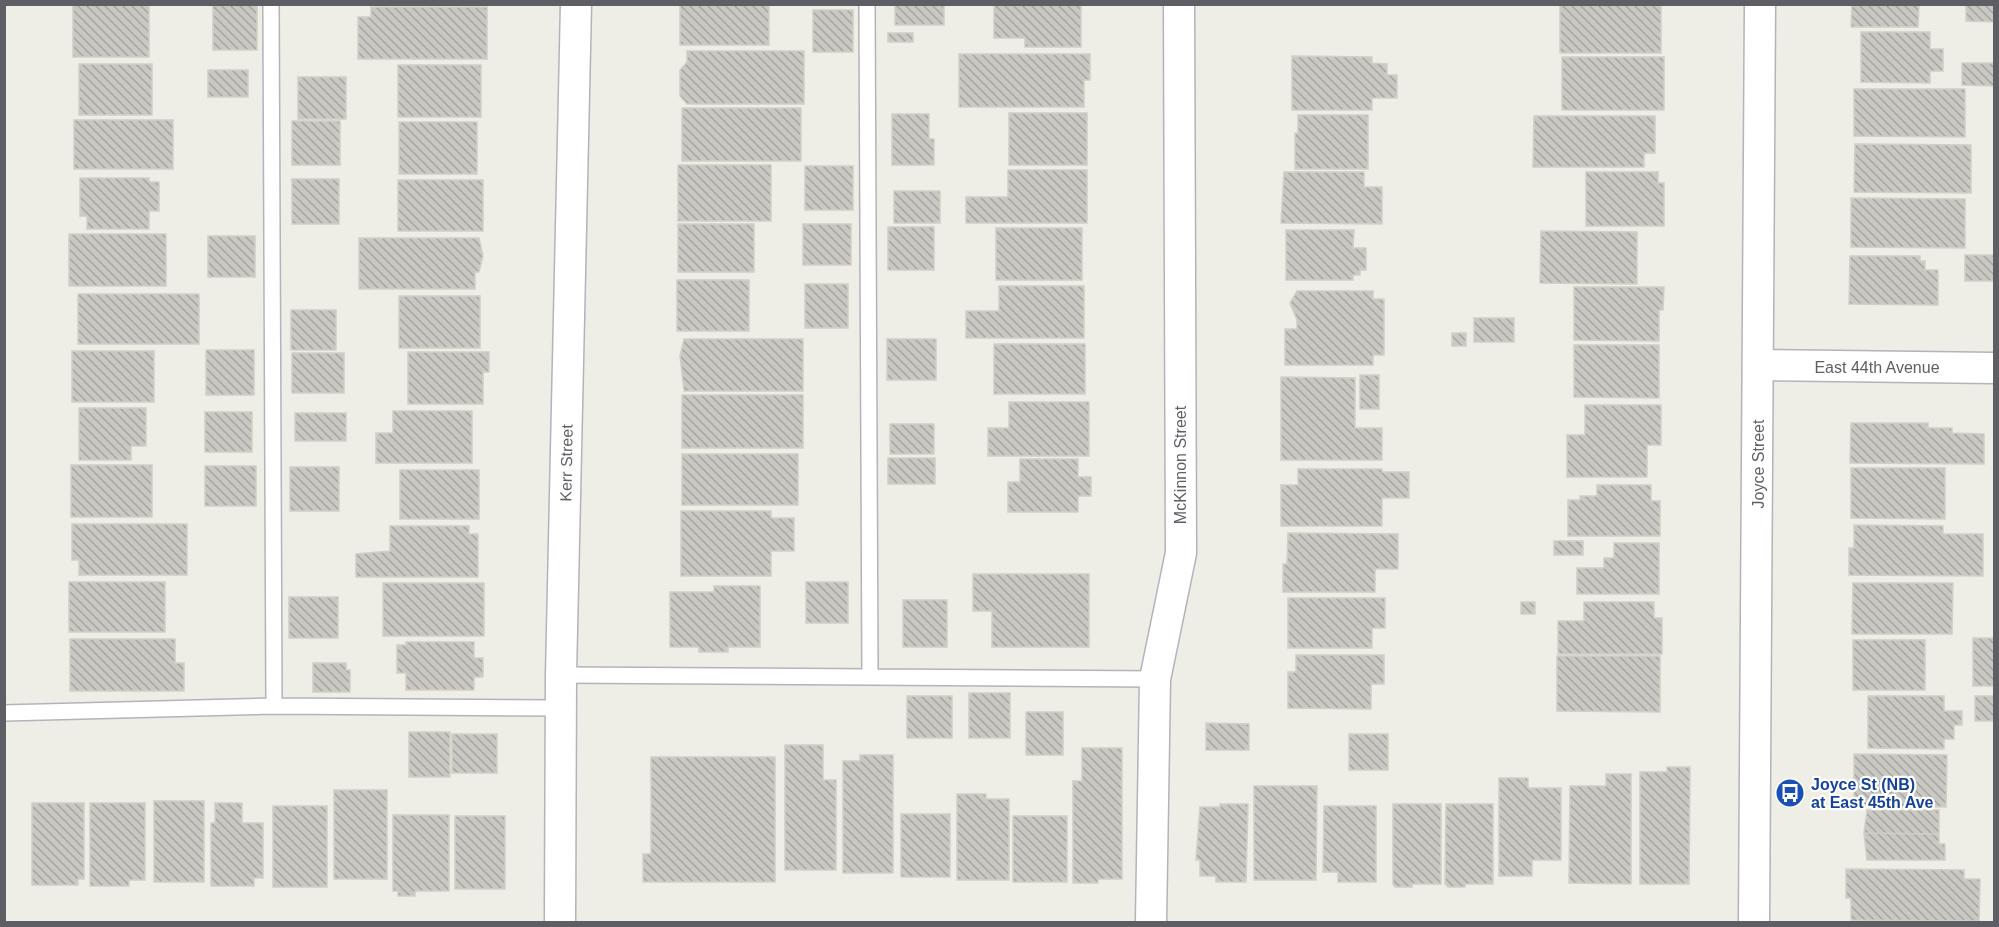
<svg xmlns="http://www.w3.org/2000/svg" width="1999" height="927" viewBox="0 0 1999 927" font-family="Helvetica,sans-serif">
  <defs>
    <pattern id="building-back-hatch" width="6" height="6" patternUnits="userSpaceOnUse" patternTransform="scale(1.5)"><rect width="6" height="6" fill="#c9c8c2"/><path d="M-1 5l2 2M0 0l6 6M5-1l2 2" fill="none" stroke="#a6a6a1"/></pattern>
  </defs>
  <rect width="100%" height="100%" fill="#eeede6"/>
  <!-- building -->
  <path fill="url(#building-back-hatch)" stroke="#d2d0c5" stroke-width="1.5" d="M680 4H769V45H680Z
    M895 4H944V25H895Z
    M994 4H1081V47H1025V38H994Z
    M1560 4H1661V53H1560Z
    M1852 4H1919L1918 27H1851Z
    M1966 4H1994V22L1966 21Z
    M73 5H149V57H73Z
    M213 5H257V50H213Z
    M371 7H487V59H358V17H371Z
    M813 10H853V52H813Z
    M1861 32H1930V49H1943V71H1930V83L1861 82Z
    M888 33H913V42H888Z
    M687 51H804V104H687L680 96V70L687 62Z
    M959 54H1090V80H1084V107H959Z
    M1292 56 1372 57V63L1387 64V75H1397V98H1372V110H1292Z
    M1562 57H1664V110H1562Z
    M1962 63H1994V86L1962 85Z
    M79 64H152V115H79Z
    M398 65H481V117H398Z
    M208 70H248V97H208Z
    M298 77H346V119H298Z
    M1854 89H1965V137L1854 136Z
    M682 108H801V161H682Z
    M1009 113H1087V165H1009Z
    M892 114H929V139H934V165H892Z
    M1298 115H1368V169H1295V133H1298Z
    M1534 116H1655V153H1644V167H1533Z
    M74 120H173V169H74Z
    M292 121H340V165H292Z
    M399 122H477V174H399Z
    M1855 144 1971 145V193L1854 192Z
    M678 165H771V221H678Z
    M805 166H853V210H805Z
    M1008 170H1087V223H966V197H1008Z
    M1284 172H1364V187H1382V224L1281 223Z
    M1586 172H1658V183H1664V226H1586Z
    M80 178H149V182H159V211H149V229H87V216H80Z
    M292 179H339V224H292Z
    M398 180H483V231H398Z
    M894 191H940V223H894Z
    M1851 198 1965 199V248L1851 247Z
    M678 224H754V272H678Z
    M803 224H851V265H803Z
    M888 227H934V270H888Z
    M996 228H1082V280H996Z
    M1286 230H1354L1353 248H1366V270H1360V275H1353V280H1286Z
    M1541 231 1637 232V284L1540 283Z
    M69 234H166V286H69Z
    M208 236H255V277H208Z
    M359 238H479L483 256 479 272H475V289H359Z
    M1965 255H1994V281H1965Z
    M1850 256H1920V261H1925V270H1938V305L1849 304Z
    M677 280H749V331H677Z
    M805 284H848V328H805Z
    M999 286H1084V338H966V311H999Z
    M1574 287H1664L1663 310H1659V341L1574 340Z
    M1297 291H1373V299H1384V355H1373V365H1285V329H1297V320L1290 303Z
    M78 294H199V344H78Z
    M399 296H480V348H399Z
    M291 310H336V350H291Z
    M1474 318H1514V342H1474Z
    M1452 333H1466V346H1452Z
    M684 339H803V391H684L680 356Z
    M887 339H936V380H887Z
    M994 344H1085V394H994Z
    M1574 345H1659V398L1574 397Z
    M206 350H254V395H206Z
    M72 351H154V402H72Z
    M408 352H489V372H483V404H408Z
    M292 353H344V393H292Z
    M1360 375H1379V409H1360Z
    M1281 377 1355 378V428H1382V460H1281Z
    M682 395H803V448H682Z
    M1009 402H1089V456H988V428H1009Z
    M1585 405H1661V445H1647V477H1567V435H1585Z
    M79 408H146V446H131V460H79Z
    M393 411H472V463H376V433H393Z
    M205 412H252V452H205Z
    M295 413H346V441H295Z
    M1851 423H1928V428H1952V433L1984 434V464L1850 463Z
    M890 424H934V454H890Z
    M682 454H798V505H682Z
    M888 458H935V484H888Z
    M1020 459H1078V477H1091V496H1078V512H1008V482H1020Z
    M71 465H152V517H71Z
    M205 466H256V506H205Z
    M290 467H339V511H290Z
    M1851 468H1945V519L1851 518Z
    M1298 469H1382V472H1409V498H1382V526H1281V485H1298Z
    M400 470H479V519H400Z
    M1597 485H1651V501H1660V536H1568V500H1580V496H1597Z
    M681 511H771V518H794V551H771V576H681Z
    M72 524H187V575H79V560H72Z
    M1854 525 1943 526V534H1983V576L1849 575V548H1854Z
    M390 526H469V534H478V577H356V554L390 551Z
    M1288 533 1398 534V569H1375V592H1283V564H1287Z
    M1554 541H1583V555H1554Z
    M1614 543H1659V594H1577V568H1604V558H1614Z
    M973 574H1089V647H992V611H973Z
    M69 582H165V632H69Z
    M806 582H848V623H806Z
    M383 583H484V636H383Z
    M1853 583H1953L1952 634H1852Z
    M714 586H760V647H728V652H699V647H670V592H714Z
    M289 597H338V638H289Z
    M1288 598H1385V628H1372V648H1288Z
    M903 600H947V647H903Z
    M1521 602H1535V614H1521Z
    M1584 602H1654V618H1662V654H1558V621H1584Z
    M1973 638H1994V686H1973Z
    M70 639H175V663H184V691H70Z
    M1853 640H1925V690H1853Z
    M406 642H474V658H483V677H474V690H406V673H397V645H406Z
    M1296 655H1384V684H1371V709L1288 708V672H1296Z
    M1557 656H1660V712L1557 711Z
    M313 663H346V670H350V692H313Z
    M969 693H1010V738H969Z
    M907 696H952V738H907Z
    M1868 696H1944V711H1962V725H1954V739H1944V749L1868 748Z
    M1975 696H1994V721H1975Z
    M1026 712H1063V755H1026Z
    M1206 723 1249 724V750H1206Z
    M409 732H450V777H409Z
    M452 734H497V773H452Z
    M1349 734H1388V770H1349Z
    M785 745H823V780H836V870H785Z
    M1082 748H1122V879H1098V883H1073V781H1082Z
    M1854 754 1947 755 1946 807 1854 806Z
    M860 755H893V873H843V761H860Z
    M651 757H775V882H643V854H651Z
    M1667 767H1690L1689 884H1640V772H1667Z
    M1606 774H1631V884L1569 883 1570 786H1606Z
    M1499 778H1528V788H1561V860H1532V876H1499Z
    M1254 786H1317L1316 880H1254Z
    M334 790H387V879H334Z
    M957 794H986V799H1009V880H957Z
    M154 801H204V882H154Z
    M32 803H84V879H78V885H32Z
    M90 803H145V880H129V886H90Z
    M215 803H242V823H263V878H254V886H211V823H215Z
    M1220 804H1248L1246 882H1216V876H1200V860H1196L1200 807H1220Z
    M1393 804H1441V884H1412V887H1395L1393 884Z
    M1446 804H1493V884H1465V887H1448L1445 884Z
    M273 806H327V887H273Z
    M1324 806H1376V882H1338V872H1323Z
    M1867 810H1939V834L1864 833Z
    M901 814H950V877H901Z
    M393 815H449V891H415V896H398V891H393Z
    M455 816H505V889H455Z
    M1013 816H1067V882H1013Z
    M1864 833 1939 834V844H1945V860H1867Z
    M1846 869 1964 870V879H1980L1979 921 1851 920V898H1846Z"/>
  <g fill="none" stroke-linecap="round" stroke-linejoin="round">
    <!-- service casing -->
    <g stroke="#b3b4b9" stroke-width="18">
      <path id="service" d="M271 4 274 706
        M867 4 870 676
        M561 675 1155 679
        M4 713 274 706 561 708"/>
    </g>
    <!-- minor casing -->
    <g stroke="#b3b4b9" stroke-width="33">
      <path id="minor" d="M1759 365 1994 368
        M560 922 561 675 576 4
        M1151 922 1155 679 1181 553 1179 4
        M1754 922 1760 4"/>
    </g>
    <!-- service -->
    <use href="#service" stroke="#fff" stroke-width="15"/>
    <!-- minor -->
    <use href="#minor" stroke="#fff" stroke-width="30"/>
  </g>
  <!-- icons -->
  <defs>
    <g id="bus-disc" transform="scale(1.5)"><circle r="9.5" fill="#1a4fb4" stroke="#fff"/><path d="M-5-6H5V4H4V6H2V4H-2V6H-4V4H-5ZM-3.5-4V0h7V-4ZM-3.5 1.2v1.5H-2V1.2ZM2 1.2v1.5H3.5V1.2Z" fill="#fff"/></g>
  </defs>
  <g fill-rule="evenodd">
    <use href="#bus-disc" x="1790" y="793"/>
  </g>
  <g text-anchor="middle" stroke-width="4.5" stroke-linejoin="round" paint-order="stroke">
    <!-- street labels -->
    <g font-size="16" fill="#5d5f64" stroke="#fff">
      <text x="1877" y="373">East 44th Avenue</text>
      <text transform="translate(566 463) rotate(-89)" y="6">Kerr Street</text>
      <text transform="translate(1758 464) rotate(-90)" y="6">Joyce Street</text>
      <text transform="translate(1180 465) rotate(-90)" y="6">McKinnon Street</text>
    </g>
    <!-- transit labels -->
    <g font-size="16" font-weight="bold" fill="#164399" stroke="#fff" text-anchor="start">
      <text x="1811" y="790">Joyce St (NB)<tspan x="1811" dy="18">at East 45th Ave</tspan></text>
    </g>
  </g>
  <!-- border -->
  <rect width="1999" height="927" fill="none" stroke="#5d5f64" stroke-width="12"/>
</svg>
